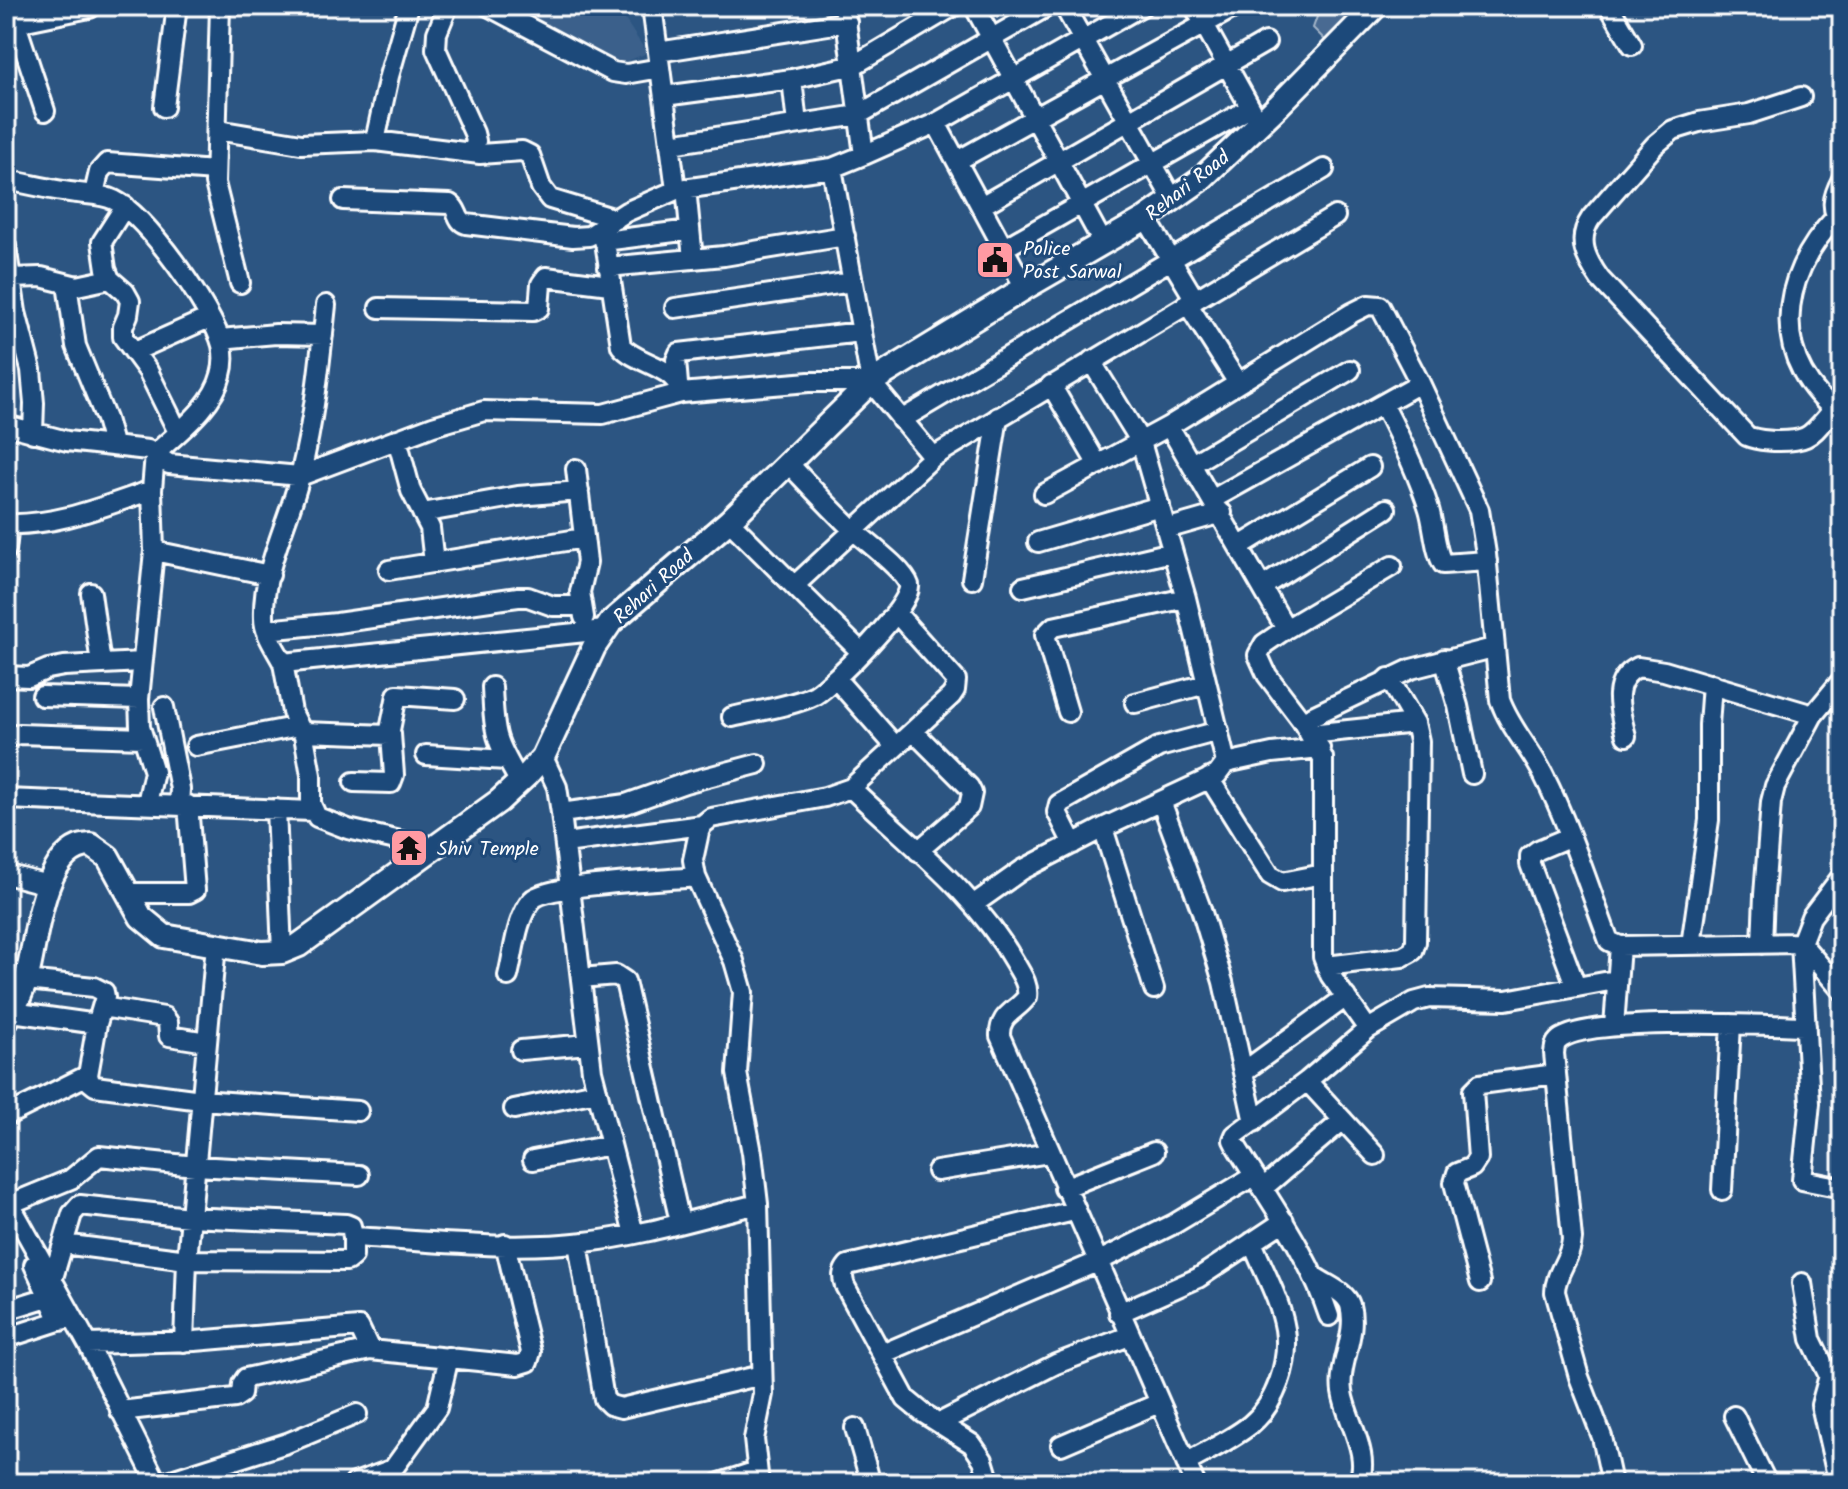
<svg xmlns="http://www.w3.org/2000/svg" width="1848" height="1489" viewBox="0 0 1848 1489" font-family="Kalam,sans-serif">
  <rect width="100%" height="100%" fill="#2c5582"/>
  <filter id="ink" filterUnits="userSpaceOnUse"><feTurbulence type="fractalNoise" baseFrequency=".0125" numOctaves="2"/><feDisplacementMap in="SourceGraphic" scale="16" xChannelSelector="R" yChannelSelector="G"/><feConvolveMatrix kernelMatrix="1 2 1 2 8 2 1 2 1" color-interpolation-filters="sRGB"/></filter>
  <g filter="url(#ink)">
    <!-- built -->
    <path fill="#3b618b" d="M497 6H616L647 53 615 66Z"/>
    <!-- green -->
    <path fill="#486b92" stroke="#a4b5c8" stroke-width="2" d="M1297 6H1366L1328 43 1313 28 1319 11 1300 10Z"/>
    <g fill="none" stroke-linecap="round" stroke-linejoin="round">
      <!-- minor casing -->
      <g stroke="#fff" stroke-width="24">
        <path id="minor" d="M220 6 215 183 240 283
          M448 6 437 33 436 49 474 133 476 141 473 152
          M488 6 613 72 626 74 660 68
          M652 6 676 190
          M844 6 864 155
          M974 6 1103 243
          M1064 6 1173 200
          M1194 6 1255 116
          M1609 6 1632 45
          M15 21 45 111
          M658 52 847 22
          M792 79 797 124
          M664 96 792 79 854 65 954 6
          M1801 97 1749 114 1699 122 1673 130 1655 145 1591 218C1576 240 1586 259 1600 279L1747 436C1756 440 1763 440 1773 441 1810 442 1810 436 1833 410
          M164 107 177 6
          M936 123 1025 288
          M217 130 301 144 375 141 480 154 522 151 530 155 541 187 550 199 616 219
          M375 141 389 76 409 6
          M671 144 858 115 1048 6
          M957 161 1237 6
          M832 168 871 382 933 457
          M1842 179C1833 196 1829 209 1842 225
          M6 180C30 184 54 191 78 193 91 195 102 194 114 200 147 216 212 309 222 345 224 355 224 365 221 375 213 407 178 432 155 454L152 490 154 551 139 699 140 727 154 772 147 803
          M686 188 693 259
          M94 194 99 172 107 163 215 171
          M343 200 450 204C459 209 456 221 466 224L573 237 589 236 626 212 676 190 832 168 864 155 936 123 1142 6
          M125 206 102 242 106 269 110 279 125 292 130 301 128 315 123 327V337L148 371 178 432
          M981 206 1266 42
          M1836 217C1777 279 1769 361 1842 416
          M1146 218 1194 298
          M603 229 621 346C637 364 671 365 680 389
          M604 241 690 230
          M6 246 16 312 31 370 34 403 33 433
          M1004 248 1250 108
          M608 267 724 256 845 236
          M11 278 41 277 77 286 110 279
          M67 284 76 346 106 419 113 444
          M1187 303 1238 383
          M379 308 533 311 539 308 541 284 546 277 610 285
          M675 308 852 282
          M220 339 276 334 323 335
          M135 351 209 318
          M678 384 676 360 679 353 861 332
          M1051 385 1098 465
          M1383 404C1399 435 1419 477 1429 509 1434 525 1435 552 1443 564L1487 561
          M901 420 1324 169
          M6 425 67 441 148 450 169 464 300 476 433 426 484 411 603 414 681 393 809 382H871
          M1169 426 1286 629
          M397 439 411 491 430 528 434 563
          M1192 464 1350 370
          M576 469 587 562 580 592 584 617
          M1044 494 1169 426 1352 313 1368 305 1380 306 1420 383 1479 510 1486 554 1500 700C1510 728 1530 748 1543 774 1570 827 1588 885 1609 941L1620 946 1801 943 1842 991
          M1213 499 1420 383
          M422 513 518 496 579 491
          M729 521 861 652
          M6 524C58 526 104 506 152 490
          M1166 529 1222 513
          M1038 542 1160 506
          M1240 546 1370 467
          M6 550 9 525
          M154 551 270 575
          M389 570 584 538
          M972 579 998 417
          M795 585 933 457 1335 216
          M1023 587 1172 552
          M1262 587 1386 509
          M91 593 101 664
          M266 630 337 623 518 597H528L553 606H582
          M1444 659 1458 706 1472 774
          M283 663C276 649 264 634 264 618 262 569 289 522 300 476 314 420 320 362 326 305
          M6 676 29 677 48 669 64 666 142 662
          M836 679 895 746
          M492 687C494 734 495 741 520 782
          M42 696 139 699
          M1135 703 1206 684
          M164 707 180 789 179 805
          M1068 712 1045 635 1053 627 1186 598
          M732 717C756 711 793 706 815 695 833 684 914 604 909 585 904 569 866 542 852 529 830 508 809 485 788 463
          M1302 721 1411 669 1493 648
          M913 731 969 787 972 793 969 807 918 851
          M303 732 389 735 397 695 455 699
          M1310 734 1415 723
          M1626 736C1620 712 1609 681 1638 667L1664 671 1813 715
          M6 738 19 734 143 738
          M196 746 299 726
          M426 755 506 760
          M543 757 557 787 561 813 592 1071 634 1234
          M1226 763 1272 753 1320 748
          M1209 778 1270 875 1282 882 1323 874
          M354 782 391 783 394 775 391 734
          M851 788C909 844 975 892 1015 963 1021 974 1029 984 1027 997 1016 1012 999 1014 1000 1036L1195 1483
          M6 799 312 811
          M1161 801 1201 909 1223 982 1254 1122
          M276 809 282 952
          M561 813 626 804 685 783 757 764
          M1103 828 1154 989
          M1569 837 1538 850 1530 856V864L1576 987
          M565 843 702 825
          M1073 844 1057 812 1059 804 1159 747 1219 731
          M431 848 348 829 317 817 311 804V775L304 736 292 712 283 663 605 630
          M6 874 48 885
          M1842 876 1811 917 1801 943 1810 1103 1802 1180 1842 1188
          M129 893H189L195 890 188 805
          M974 904 1022 870 1103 828 1217 775 1226 763 1186 598 1141 442 1091 361
          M1762 944 1764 895 1771 802 1775 786 1813 715 1842 680
          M216 945 187 1260 347 1261 353 1256V1237C429 1241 509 1251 585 1242 643 1236 701 1217 758 1204
          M1691 945 1709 820V725L1712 684
          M1326 966 1402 957 1413 951 1416 942 1419 741 1415 723 1389 678
          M508 976C514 953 516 918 532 900 546 884 668 880 696 877
          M581 978 616 975 625 981 680 1222
          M26 980 94 987 104 992 105 997 97 1024 88 1075 90 1082 95 1086 201 1100 358 1111
          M102 1007 164 1017 168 1022 169 1036 207 1042
          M12 1012 97 1024
          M1614 1026 1620 946
          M1368 1029 1330 975 1323 957V758L1302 721 1267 675 1258 655 1264 644 1286 629 1392 566
          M521 1050 588 1044
          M1243 1072 1346 997
          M1307 1081 1375 1155
          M514 1109 596 1092
          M6 1116 88 1075
          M533 1160 611 1145
          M937 1171 1049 1153
          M1064 1188 1154 1152
          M1262 1189 1343 1120
          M1722 1190 1731 1024
          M6 1197 88 1344 157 1483
          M10 1204 71 1179 99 1156 195 1166 359 1175
          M578 1243 604 1399 610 1405 621 1408 762 1375
          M63 1244 187 1260 184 1342
          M34 1265 60 1321
          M53 1278 72 1214 80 1205 189 1217 346 1224 351 1226 353 1237
          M1317 1278C1327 1285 1346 1292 1350 1305 1358 1335 1338 1363 1342 1392 1346 1420 1372 1455 1358 1483
          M1480 1282 1454 1183 1457 1173 1472 1167 1478 1158 1473 1091 1480 1084 1556 1074
          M1802 1283 1811 1339 1829 1376 1821 1405 1836 1471
          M6 1310 48 1297
          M1119 1313 1198 1278 1284 1221
          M1329 1316C1307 1250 1271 1204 1236 1146L1233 1140 1235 1135 1307 1081 1368 1029 1414 1002 1429 998 1506 1000 1615 980
          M6 1338 68 1318
          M88 1344 195 1341 359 1327 370 1350 518 1365 528 1362 531 1352 505 1244
          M882 1354 1097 1262 1174 1224 1254 1176
          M120 1411 235 1398 241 1394 242 1384 246 1378 370 1350
          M1734 1416 1767 1483
          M939 1423 1056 1364 1129 1336
          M855 1428 868 1473 866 1479 861 1483
          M1061 1445 1159 1403
          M1186 1463C1207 1451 1231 1440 1250 1425 1276 1404 1290 1362 1285 1329 1280 1299 1263 1270 1252 1242
          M162 1483 287 1443 357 1414
          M355 1483 393 1469
          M391 1483 393 1469 437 1408 449 1357
          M720 1483 757 1471
          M759 1483 754 1439 763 1394 758 1204 752 1153 737 1073 743 992 734 961 696 877 693 860 699 832 702 825 711 818 825 797 851 788 951 696 955 690 956 680 897 614
          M990 1483 983 1460 972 1444 923 1413 906 1399 845 1286C842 1277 842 1272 848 1265L1074 1211
          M1612 1483 1602 1437 1579 1377 1555 1292C1555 1272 1571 1259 1572 1239L1554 1053C1555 1048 1554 1045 1558 1041 1583 1016 1765 1025 1806 1026"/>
      </g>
      <!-- major casing -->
      <g stroke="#fff" stroke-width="28">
        <path id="major" d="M6 23 89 6
          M6 1021C15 1007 23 991 27 976 37 940 42 845 91 845L108 857 141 917 164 936 262 953 282 952 299 945 499 801 527 775 543 757 594 647 611 622 729 521 871 382 1025 288 1146 218 1199 181 1279 105 1376 6"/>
      </g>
      <!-- minor -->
      <use href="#minor" stroke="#1f4a7a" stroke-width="18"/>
      <!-- major -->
      <use href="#major" stroke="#1f4a7a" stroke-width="22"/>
    </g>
  </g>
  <!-- icons -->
  <defs>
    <g id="civic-square" transform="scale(2)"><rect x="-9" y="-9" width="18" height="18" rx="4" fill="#ff9aa2" stroke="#1f4a7a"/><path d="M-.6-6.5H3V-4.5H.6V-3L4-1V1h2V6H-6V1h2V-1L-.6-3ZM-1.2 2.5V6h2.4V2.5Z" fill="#111"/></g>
    <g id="temple-square" transform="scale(2)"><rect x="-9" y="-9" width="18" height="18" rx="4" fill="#ff9aa2" stroke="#1f4a7a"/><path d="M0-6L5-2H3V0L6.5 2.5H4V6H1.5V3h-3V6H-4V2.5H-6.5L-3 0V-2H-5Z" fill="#111"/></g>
  </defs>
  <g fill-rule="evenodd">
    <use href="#civic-square" x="995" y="260"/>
    <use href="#temple-square" x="409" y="848"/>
  </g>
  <g text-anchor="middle" stroke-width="6" stroke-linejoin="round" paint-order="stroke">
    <!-- street labels -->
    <g font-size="20" fill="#fff" stroke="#1f4a7a">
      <text transform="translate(1187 185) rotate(-38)" y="7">Rehari Road</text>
      <text transform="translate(653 586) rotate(-42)" y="7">Rehari Road</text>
    </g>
    <!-- poi labels -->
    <g font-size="20" fill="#fff" stroke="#1f4a7a" text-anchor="start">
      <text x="1023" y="255">Police<tspan x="1023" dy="23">Post Sarwal</tspan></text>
      <text x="437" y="855">Shiv Temple</text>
    </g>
  </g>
  <!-- margin -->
  <rect width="1848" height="1489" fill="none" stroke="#1f4a7a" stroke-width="32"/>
  <rect x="16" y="16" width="1816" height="1457" fill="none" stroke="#fff" stroke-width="3" filter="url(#ink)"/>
</svg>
